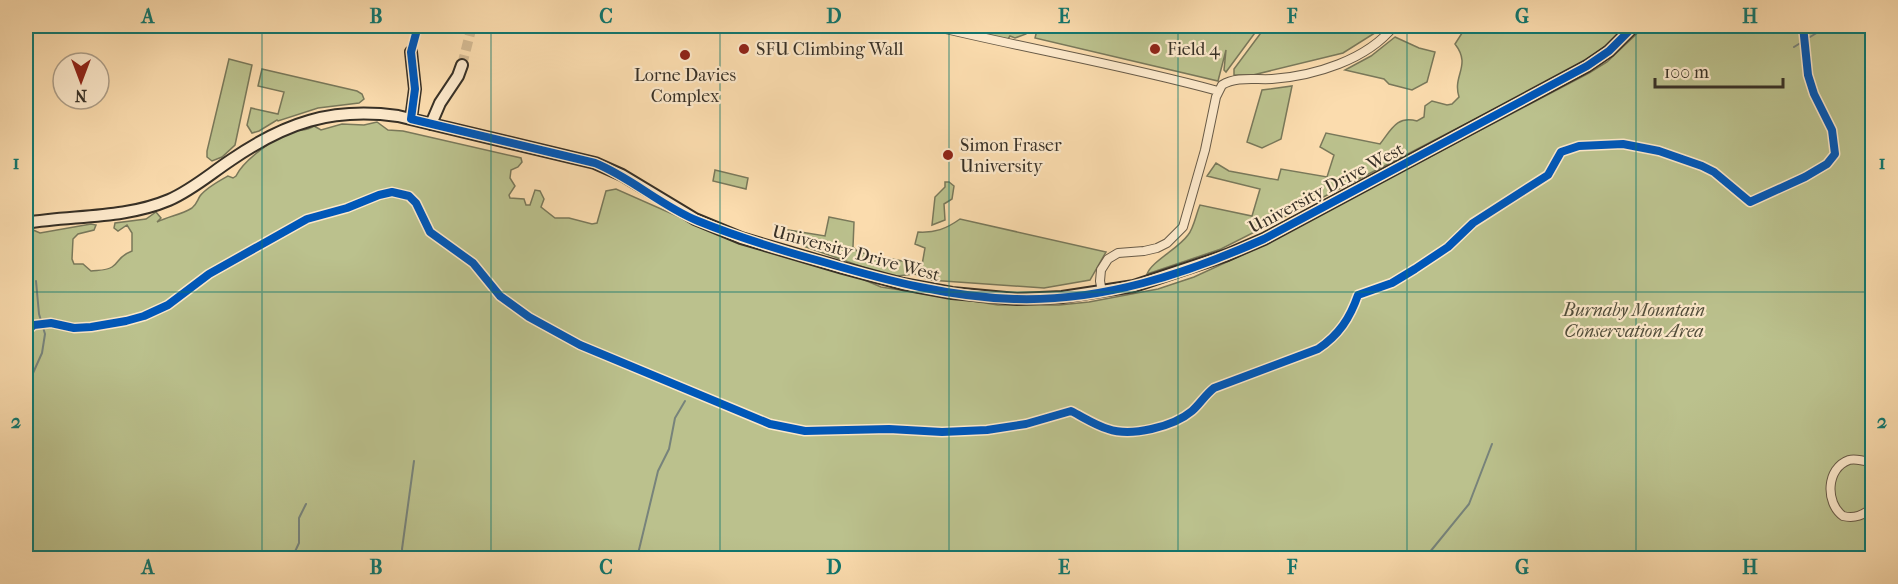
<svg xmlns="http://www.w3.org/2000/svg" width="1898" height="584" viewBox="0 0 1898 584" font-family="'IM FELL French Canon',serif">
  <rect width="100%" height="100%" fill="#fbdcae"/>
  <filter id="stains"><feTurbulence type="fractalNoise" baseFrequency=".00333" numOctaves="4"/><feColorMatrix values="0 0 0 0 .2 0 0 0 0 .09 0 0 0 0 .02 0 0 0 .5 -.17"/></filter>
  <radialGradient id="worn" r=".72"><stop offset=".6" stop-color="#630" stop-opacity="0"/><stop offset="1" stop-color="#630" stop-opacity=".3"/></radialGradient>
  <!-- green -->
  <path fill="#bbc18d" stroke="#79785a" stroke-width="1.5" d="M995 26H1028L1026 34 1015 38 1010 36 1008 39 987 36 982 33Z
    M1038 26H1231V32L1233 26H1260L1226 72 1224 70 1226 50 1218 81 1035 38Z
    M1266 26H1380L1378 31 1343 53 1253 75H1234V69Z
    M1464 26H1628L1615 39 1579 65 1400 158 1221 249 1147 274C1152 261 1178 249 1188 235 1194 228 1196 214 1200 205L1252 216 1260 189 1207 176 1216 163 1229 171 1278 180 1281 169 1327 177 1334 155 1320 147 1326 133 1380 144C1391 130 1397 115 1417 121L1424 117 1425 106 1432 101 1447 105 1452 104 1459 97C1452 75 1472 66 1455 44L1464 30Z
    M1645 26H1872V558H26V227L40 233 91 224 96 225 94 230 78 234 73 239 72 259 74 264H83L91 271C97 270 106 271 112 267 121 261 117 257 132 251V233L127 225 118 231 114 228 115 223 146 219 156 212 161 218 157 222C169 216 181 215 192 208 197 204 197 201 200 196 206 188 219 181 228 176L233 178 236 176C243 161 275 137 292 131 301 128 303 133 314 126L321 130 342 124 364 125 377 122 388 130 403 131 521 158 522 162 518 167 511 170 510 178 515 186 509 195 510 198 524 199 526 205H530L535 190 540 191 544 199 541 207 555 218H569L592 224 597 223 606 191 616 189 729 239 848 273 881 287 998 305H1059L1089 302 1158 289 1194 277 1255 249 1589 73 1607 62Z
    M1395 37 1419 48 1435 52 1427 82 1412 90 1389 84 1384 79 1345 70 1371 56Z
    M229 59 252 65 235 145 222 157 212 161 207 157V151Z
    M262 69 357 91 362 94 364 99 359 103 318 108 278 121 277 120 259 131 252 133 247 125 251 108 278 114 284 92 258 86Z
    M1292 86 1281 139 1262 148 1247 142 1262 90Z
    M715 170 748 178 746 189 713 181Z
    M945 182H949L954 186 952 199 944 204 945 220 932 225 935 197 945 187Z
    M829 217 854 222 853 247 858 252 922 265 925 248 915 244 918 232C935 233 946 229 960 219L1106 252 1090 280 1044 288 929 280 915 274 897 276 877 272 789 241 788 230 825 236Z"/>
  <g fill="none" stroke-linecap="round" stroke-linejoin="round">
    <!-- stream -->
    <path stroke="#77837b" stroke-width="2" d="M1810 37 1828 26
      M1794 47 1802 42
      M26 399 29 382 42 353 45 334 39 314 36 281
      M26 516V524
      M292 558 299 543V518L306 504
      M403 558 402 549 414 461
      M637 558 658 471 669 449 675 418 685 401
      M1425 558 1469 504 1492 444"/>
    <!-- secondary-tunnel -->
    <path stroke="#d4ba93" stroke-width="10" stroke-dasharray="10 5" stroke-linecap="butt" d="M411 52 418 26
      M462 65 472 26"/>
    <!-- street casing -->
    <g stroke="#685b48" stroke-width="10">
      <path id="street" d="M933 26C1028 49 1124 65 1218 91
        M1102 292 1100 281 1101 270 1108 259 1118 253 1144 251 1157 248 1167 243 1183 227 1205 150 1216 97 1222 85C1236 76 1256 80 1272 79 1314 76 1367 60 1394 26
        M1872 463C1865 461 1856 458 1849 460 1826 468 1825 503 1843 516 1855 519 1863 515 1872 508"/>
    </g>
    <!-- secondary casing -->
    <g stroke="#373026" stroke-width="14">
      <path id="secondary" d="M411 52 415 89 411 119
        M431 124 440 103 458 76 462 65
        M26 223C73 215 124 219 169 200 192 190 210 174 231 160 285 123 331 107 398 116L595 163 622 175 695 219 741 238 843 268 903 284 952 293 1017 299 1062 297 1134 286 1227 255 1264 239 1587 66 1609 51 1634 26"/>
    </g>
    <!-- street -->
    <use href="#street" stroke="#fce8ca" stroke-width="8"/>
    <!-- secondary -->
    <use href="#secondary" stroke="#fce8ca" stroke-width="10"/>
    <!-- cycleway casing -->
    <g stroke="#fce8ca" stroke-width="11">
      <path id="cycleway" d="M418 26 411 52 415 89 411 119 595 163C632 178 661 206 698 221 740 238 783 251 827 263 888 281 951 297 1014 299 1101 302 1186 274 1264 239L1587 66 1609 51 1634 26
        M26 331 34 325 51 323 74 328 91 327 126 321 144 316 168 305 209 274 307 219 347 208 379 195 392 192 409 196 416 203 430 232 473 263 500 296 529 317 580 345 770 424 805 431 889 429 942 432 987 430 1026 424 1071 411C1083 417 1095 425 1108 429 1131 437 1173 427 1192 411 1200 404 1205 395 1214 388L1318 349C1339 335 1350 318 1358 295L1392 283 1415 269 1448 247 1473 223 1548 175 1561 152 1579 146 1623 144 1659 151 1702 166 1714 172 1750 202 1805 177 1827 164 1835 154 1832 130 1814 94 1808 75 1803 26"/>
    </g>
    <!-- cycleway -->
    <use href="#cycleway" stroke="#0057b8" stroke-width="8"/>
  </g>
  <!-- grid -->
  <path fill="none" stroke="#0f766e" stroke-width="1.5" stroke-opacity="0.55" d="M262 26V558M491 26V558M720 26V558M949 26V558M1178 26V558M1407 26V558M1636 26V558M26 292H1872"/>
  <!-- markers -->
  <g fill="#8f2418" stroke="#fce8ca" stroke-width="2">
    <circle cx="744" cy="49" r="6"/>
    <circle cx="1155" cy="49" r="6"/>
    <circle cx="685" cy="55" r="6"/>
    <circle cx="948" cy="155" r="6"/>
  </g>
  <g text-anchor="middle" stroke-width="4.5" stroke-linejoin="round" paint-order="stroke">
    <!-- poi labels -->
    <g font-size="18" fill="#373026" stroke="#fce8ca" text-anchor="start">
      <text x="756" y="55">SFU Climbing Wall</text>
      <text x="1167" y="55">Field 4</text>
      <text x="685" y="81" text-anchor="middle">Lorne Davies<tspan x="685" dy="21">Complex</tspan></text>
      <text x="960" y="151">Simon Fraser<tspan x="960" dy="21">University</tspan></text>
    </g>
    <!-- street labels -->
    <g font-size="18" fill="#373026" stroke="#fce8ca">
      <text transform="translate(1326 188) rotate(-28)" y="6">University Drive West</text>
      <text transform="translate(856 253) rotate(15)" y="6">University Drive West</text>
    </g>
    <!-- park labels -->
    <g font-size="18" font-style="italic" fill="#514d3b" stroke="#fce8ca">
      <text x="1634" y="316">Burnaby Mountain<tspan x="1634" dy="21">Conservation Area</tspan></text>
    </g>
  </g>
  <!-- margin -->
  <rect width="1898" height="584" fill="none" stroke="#fbdcae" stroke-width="66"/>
  <!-- north arrow -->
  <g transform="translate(81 81) rotate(180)"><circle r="28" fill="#fce8ca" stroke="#ad9e88" stroke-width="1.5"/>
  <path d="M0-4.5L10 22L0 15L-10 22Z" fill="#8f2418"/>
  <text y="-9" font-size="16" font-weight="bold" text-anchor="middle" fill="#373026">N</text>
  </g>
  <!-- scale -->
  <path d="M1655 78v9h128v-9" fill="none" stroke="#373026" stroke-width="3"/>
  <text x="1664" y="78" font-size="18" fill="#373026" stroke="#fce8ca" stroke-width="4.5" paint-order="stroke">100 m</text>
  <rect x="33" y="33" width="1832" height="518" fill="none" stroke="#0f766e" stroke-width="2"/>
  <g font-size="20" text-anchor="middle" font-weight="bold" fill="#0f766e">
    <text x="148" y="23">A</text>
    <text x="376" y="23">B</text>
    <text x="606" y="23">C</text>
    <text x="834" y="23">D</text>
    <text x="1064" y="23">E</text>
    <text x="1292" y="23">F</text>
    <text x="1522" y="23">G</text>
    <text x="1750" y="23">H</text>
    <text x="16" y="169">1</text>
    <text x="1882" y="169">1</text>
    <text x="16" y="428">2</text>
    <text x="1882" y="428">2</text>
    <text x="148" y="574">A</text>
    <text x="376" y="574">B</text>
    <text x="606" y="574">C</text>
    <text x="834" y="574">D</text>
    <text x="1064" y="574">E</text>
    <text x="1292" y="574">F</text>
    <text x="1522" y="574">G</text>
    <text x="1750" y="574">H</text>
  </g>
  <rect width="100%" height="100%" filter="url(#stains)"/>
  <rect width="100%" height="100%" fill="url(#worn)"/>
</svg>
